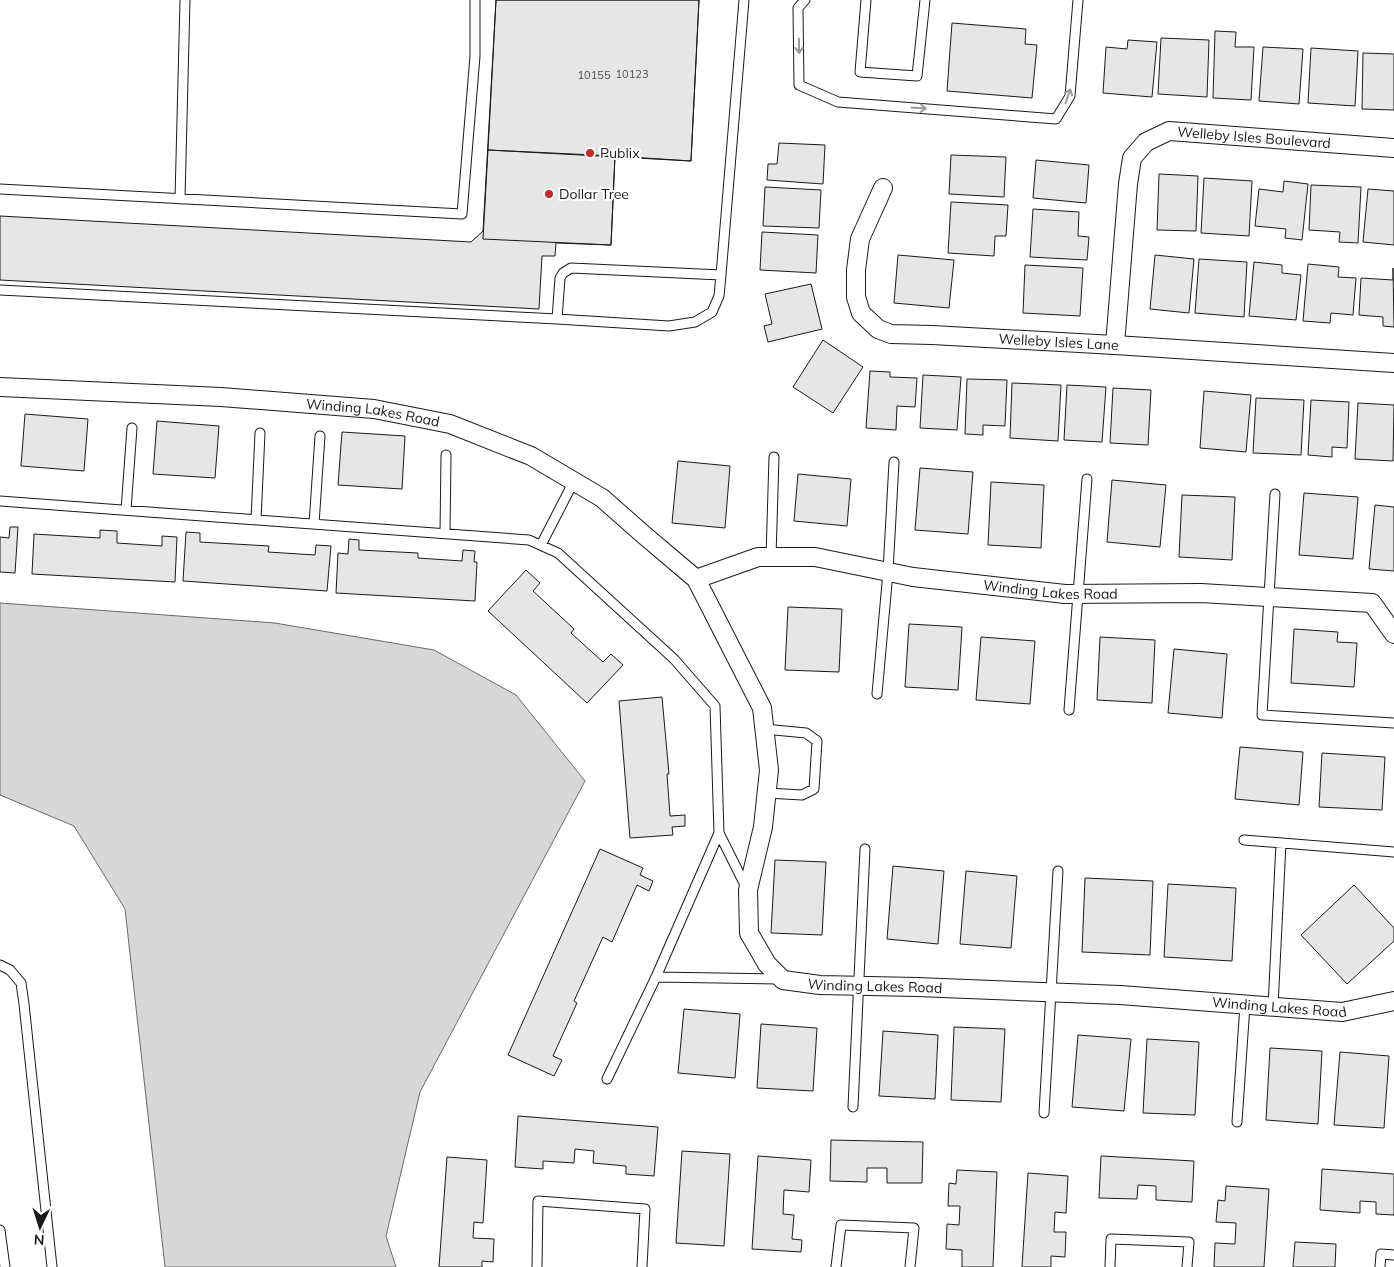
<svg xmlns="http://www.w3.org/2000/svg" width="1394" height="1267" viewBox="0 0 1394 1267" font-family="Mulish,sans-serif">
  <rect width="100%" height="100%" fill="#fff"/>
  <!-- water -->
  <path fill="#d7d7d7" stroke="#6a6a6a" d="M0 603 275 623 434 650 516 695 585 781 420 1092 386 1236 396 1267H165L125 909 74 826 0 795Z"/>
  <!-- building -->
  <path fill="#e6e6e6" stroke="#1a1a1a" d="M496 0H699L691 161 615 156 611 245 556 243 555 256H542L539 309 0 280V216L471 242 483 231Z
    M496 0H699L691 161 488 150Z
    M952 23 1026 29 1025 44 1037 45 1032 98 947 91Z
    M1215 31 1236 32 1235 47H1254L1251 100 1213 98Z
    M1161 38 1209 40 1207 97 1158 94Z
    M1128 40 1157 42 1152 97 1103 93 1106 47 1127 49Z
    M1263 47 1303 49 1299 104 1259 101Z
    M1311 48 1358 51 1355 106 1308 103Z
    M1363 53 1394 54V110L1362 109Z
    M779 143 825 145 823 184 767 180 768 164H777Z
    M488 150 615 156 611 245 483 239Z
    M951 155 1006 157 1004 197 949 194Z
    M1036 160 1089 165 1086 203 1033 198Z
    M1159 174 1198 176 1196 231 1157 230Z
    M1204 178 1252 181 1249 236 1201 233Z
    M1284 181 1308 184 1302 240 1285 238 1286 229 1255 226 1259 189 1283 192Z
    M1311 185 1361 187 1358 243 1339 242 1340 232 1309 230Z
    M765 187 821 190 819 228 763 226Z
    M1368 189 1394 191V245L1363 242Z
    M951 202 1008 205 1006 236H995L994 256 948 253Z
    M1033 209 1079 212 1078 236 1089 237 1087 260 1030 257Z
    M762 232 818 235 816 273 760 270Z
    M898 255 954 260 949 308 894 303Z
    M1155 255 1194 259 1189 313 1150 309Z
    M1199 259 1247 262 1244 317 1195 313Z
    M1254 262 1282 265V273L1301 275 1296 320 1249 316Z
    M1308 264 1339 267 1338 277 1356 278 1353 315 1331 313 1330 323 1303 321Z
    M1025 265 1083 268 1080 316 1023 313Z
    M1393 268 1394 327 1383 326V317L1359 315 1361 278 1393 280Z
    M811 284 822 329 768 342 764 326 772 324 765 294Z
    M823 340 863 367 833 413 793 387Z
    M870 371 890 372V377L917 378 915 407 897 406 896 430 866 428Z
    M923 375 961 377 957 430 920 428Z
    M967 379 1007 380 1005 426 983 425V435L965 434Z
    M1012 383 1061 385 1058 441 1010 438Z
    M1067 385 1106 387 1102 442 1064 440Z
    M1113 388 1151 390 1148 445 1110 443Z
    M1204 391 1251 395 1246 452 1200 448Z
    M1256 398 1304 400 1301 455 1253 453Z
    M1311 400 1349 402 1347 448 1332 447V457L1308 455Z
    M1358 403 1394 405 1393 461 1355 459Z
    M25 414 88 419 84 471 21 466Z
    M157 421 219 426 215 478 153 474Z
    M342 432 405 436 402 489 338 485Z
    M678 461 730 466 725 528 672 523Z
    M920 468 973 472 968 534 915 530Z
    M798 474 851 479 847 526 794 521Z
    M1112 480 1166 485 1160 547 1107 542Z
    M991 482 1044 485 1041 548 988 545Z
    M1304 493 1358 497 1353 559 1299 555Z
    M1182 495 1235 497 1232 560 1179 557Z
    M1375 505 1394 507V571L1369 569Z
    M10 527H18L15 573 0 572V537L9 538Z
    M100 530 117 531V543L162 546V536L177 537 175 582 32 574 34 534 100 538Z
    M186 532 200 533V542L269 546 268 552 315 555 316 545 331 546 327 591 183 581Z
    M349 539 359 540V550L418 553V558L462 561 463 550 475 551 474 562H477L475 601 336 593 338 553 348 554Z
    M526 570 540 583 533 591 574 629 571 633 603 662 611 654 623 665 587 703 488 611Z
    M788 607 842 609 839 672 785 670Z
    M909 624 962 627 958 690 905 687Z
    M1294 629 1338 632 1337 642 1357 643 1354 687 1291 683Z
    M981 637 1035 641 1030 704 976 700Z
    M1100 637 1155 640 1152 703 1097 700Z
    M1174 649 1227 654 1222 718 1168 713Z
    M662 697 669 774H667L670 816 685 815V826L672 827 673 835 630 838 619 701Z
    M1240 747 1303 752 1299 805 1235 799Z
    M1322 753 1385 757 1382 810 1319 807Z
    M600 849 643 868 640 875 653 881 649 891 637 885 612 942 603 937 574 1001 577 1003 553 1056 562 1060 554 1076 508 1055Z
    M775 860 826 862 822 935 771 933Z
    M893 866 944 871 938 944 887 939Z
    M966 871 1017 876 1011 948 960 944Z
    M1085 878 1153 881 1150 955 1082 952Z
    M1168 884 1236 888 1232 961 1164 957Z
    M1354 885 1394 928V941L1347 984 1301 935Z
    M684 1009 740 1014 735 1078 678 1073Z
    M761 1024 817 1028 813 1091 757 1088Z
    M954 1027 1005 1029 1001 1102 951 1100Z
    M883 1031 938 1035 935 1099 879 1096Z
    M1078 1035 1131 1039 1124 1111 1072 1107Z
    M1147 1039 1199 1042 1195 1115 1143 1113Z
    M1270 1048 1322 1051 1318 1124 1266 1120Z
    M1340 1052 1389 1056 1384 1128 1334 1125Z
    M518 1116 658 1127 654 1176 626 1174V1166L593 1163 594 1151 575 1149 574 1163 543 1161V1169L515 1167Z
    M831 1140 923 1142 922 1183H887V1168H867V1182L830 1181Z
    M682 1151 730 1154 724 1246 676 1243Z
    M758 1156 811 1160 809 1192 784 1190 783 1214 794 1215 792 1239 802 1240 801 1252 752 1249Z
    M1101 1156 1194 1161 1192 1202 1156 1200V1186L1138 1185 1137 1199 1099 1198Z
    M447 1157 487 1160 483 1223 474 1222 473 1238 494 1239 493 1262 482 1261V1267H439Z
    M1322 1169 1394 1174V1215L1376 1214V1202L1360 1201V1213L1320 1210Z
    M957 1170 997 1172 993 1267H962V1250L946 1249 947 1224 959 1225 960 1206H948L949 1183 956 1184Z
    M1028 1173 1068 1176 1066 1213 1055 1212 1054 1232H1066L1065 1257 1051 1256V1267H1022Z
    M1226 1186 1269 1189 1264 1267H1214L1215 1243 1235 1244 1236 1223 1216 1222 1218 1200 1225 1201Z
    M1295 1242 1336 1244 1335 1267H1293Z"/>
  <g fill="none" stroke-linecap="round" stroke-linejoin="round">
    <!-- lane casing -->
    <g stroke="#1a1a1a" stroke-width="11">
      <path id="lane" d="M805 0 798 8 799 85 838 102 1056 119 1070 96 1078 0
        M866 0 860 72 917 76 925 0
        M0 189 462 214 475 56V0
        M180 199 185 0
        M721 275 571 268 563 273 560 278 557 319 669 326 695 322 712 312 719 296 721 275 744 0
        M0 290 557 319
        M1275 494 1262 715 1394 723
        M0 501 529 540 558 553 674 659 715 706 719 833
        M126 510 132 428
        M256 520 260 433
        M314 524 320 436
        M445 533 446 455
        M541 545 574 481
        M771 557 774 457
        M877 694 888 572 894 462
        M1069 710 1087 479
        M764 729 806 733 817 741 814 789 802 795 767 793
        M1244 840 1394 852
        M0 965 10 970 21 983 24 1004 52 1267
        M656 977 719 833 746 887
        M1273 1007 1281 843
        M607 1079 656 977 780 979
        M853 1107 865 849
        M1044 1113 1058 871
        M1237 1122 1245 1005
        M0 1230 5 1267
        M537 1267 538 1201 645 1209 642 1267
        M836 1267 841 1225 914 1228 910 1267
        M1110 1267 1111 1239 1189 1242 1187 1267
        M1380 1267 1381 1254 1394 1255"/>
    </g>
    <!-- street casing -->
    <g stroke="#1a1a1a" stroke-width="20">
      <g id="street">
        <path id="s1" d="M883 188 860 239 856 270V297L861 313 878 329 891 334 932 335 1115 345 1394 363"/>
        <path id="s2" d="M1115 345 1128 184 1132 158 1146 142 1169 131 1394 148"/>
        <path id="s3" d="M0 387 221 397 374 409 450 424 531 456 602 498 644 535 696 579 762 708 769 770 763 827 748 890 749 933 767 964 783 980 820 985 917 987 1120 995 1342 1012 1394 1001"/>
        <path id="s4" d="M696 579 758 557H815L913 577 1065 594 1201 593 1372 603 1394 634"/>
      </g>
    </g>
    <!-- lane -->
    <use href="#lane" stroke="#fff" stroke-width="9"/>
    <!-- street -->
    <use href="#street" stroke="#fff" stroke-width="18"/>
  </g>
  <!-- one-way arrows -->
  <defs><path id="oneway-shaft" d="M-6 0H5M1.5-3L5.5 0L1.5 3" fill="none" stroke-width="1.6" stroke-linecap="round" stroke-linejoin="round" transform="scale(1.25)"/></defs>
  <g stroke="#989898">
    <use href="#oneway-shaft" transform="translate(799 46) rotate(89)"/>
    <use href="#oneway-shaft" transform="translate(1068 96) rotate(-70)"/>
    <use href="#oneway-shaft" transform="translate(919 108) rotate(4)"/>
  </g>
  <!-- markers -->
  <g fill="#c62828" stroke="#fff" stroke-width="2">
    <circle cx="590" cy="153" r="5"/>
    <circle cx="549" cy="194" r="5"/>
  </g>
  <g text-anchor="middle" stroke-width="4" stroke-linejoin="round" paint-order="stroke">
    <!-- number labels -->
    <g font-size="11" fill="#4d4d4d">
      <text x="632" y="78">10123</text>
      <text x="594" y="79">10155</text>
    </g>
    <!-- street labels -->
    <g font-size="14" fill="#1a1a1a" stroke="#fff">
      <text dy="5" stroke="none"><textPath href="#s2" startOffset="320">Welleby Isles Boulevard</textPath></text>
      <text dy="5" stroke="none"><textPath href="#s1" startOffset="336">Welleby Isles Lane</textPath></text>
      <text dy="5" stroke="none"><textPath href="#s3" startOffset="374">Winding Lakes Road</textPath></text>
      <text dy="5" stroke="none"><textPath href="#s4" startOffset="361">Winding Lakes Road</textPath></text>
      <text dy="5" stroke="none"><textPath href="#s3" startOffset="1269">Winding Lakes Road</textPath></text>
      <text dy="5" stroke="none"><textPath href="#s3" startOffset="1674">Winding Lakes Road</textPath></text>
    </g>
    <!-- poi labels -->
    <g font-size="14" fill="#1a1a1a" stroke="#fff" text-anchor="start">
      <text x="600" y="158">Publix</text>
      <text x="559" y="199">Dollar Tree</text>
    </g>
  </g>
  <!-- north arrow -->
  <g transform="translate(40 1227) rotate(184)" stroke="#ffffff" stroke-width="4" paint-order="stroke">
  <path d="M0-4L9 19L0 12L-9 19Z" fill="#1a1a1a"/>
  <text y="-8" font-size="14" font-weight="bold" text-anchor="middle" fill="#1a1a1a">N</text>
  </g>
</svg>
